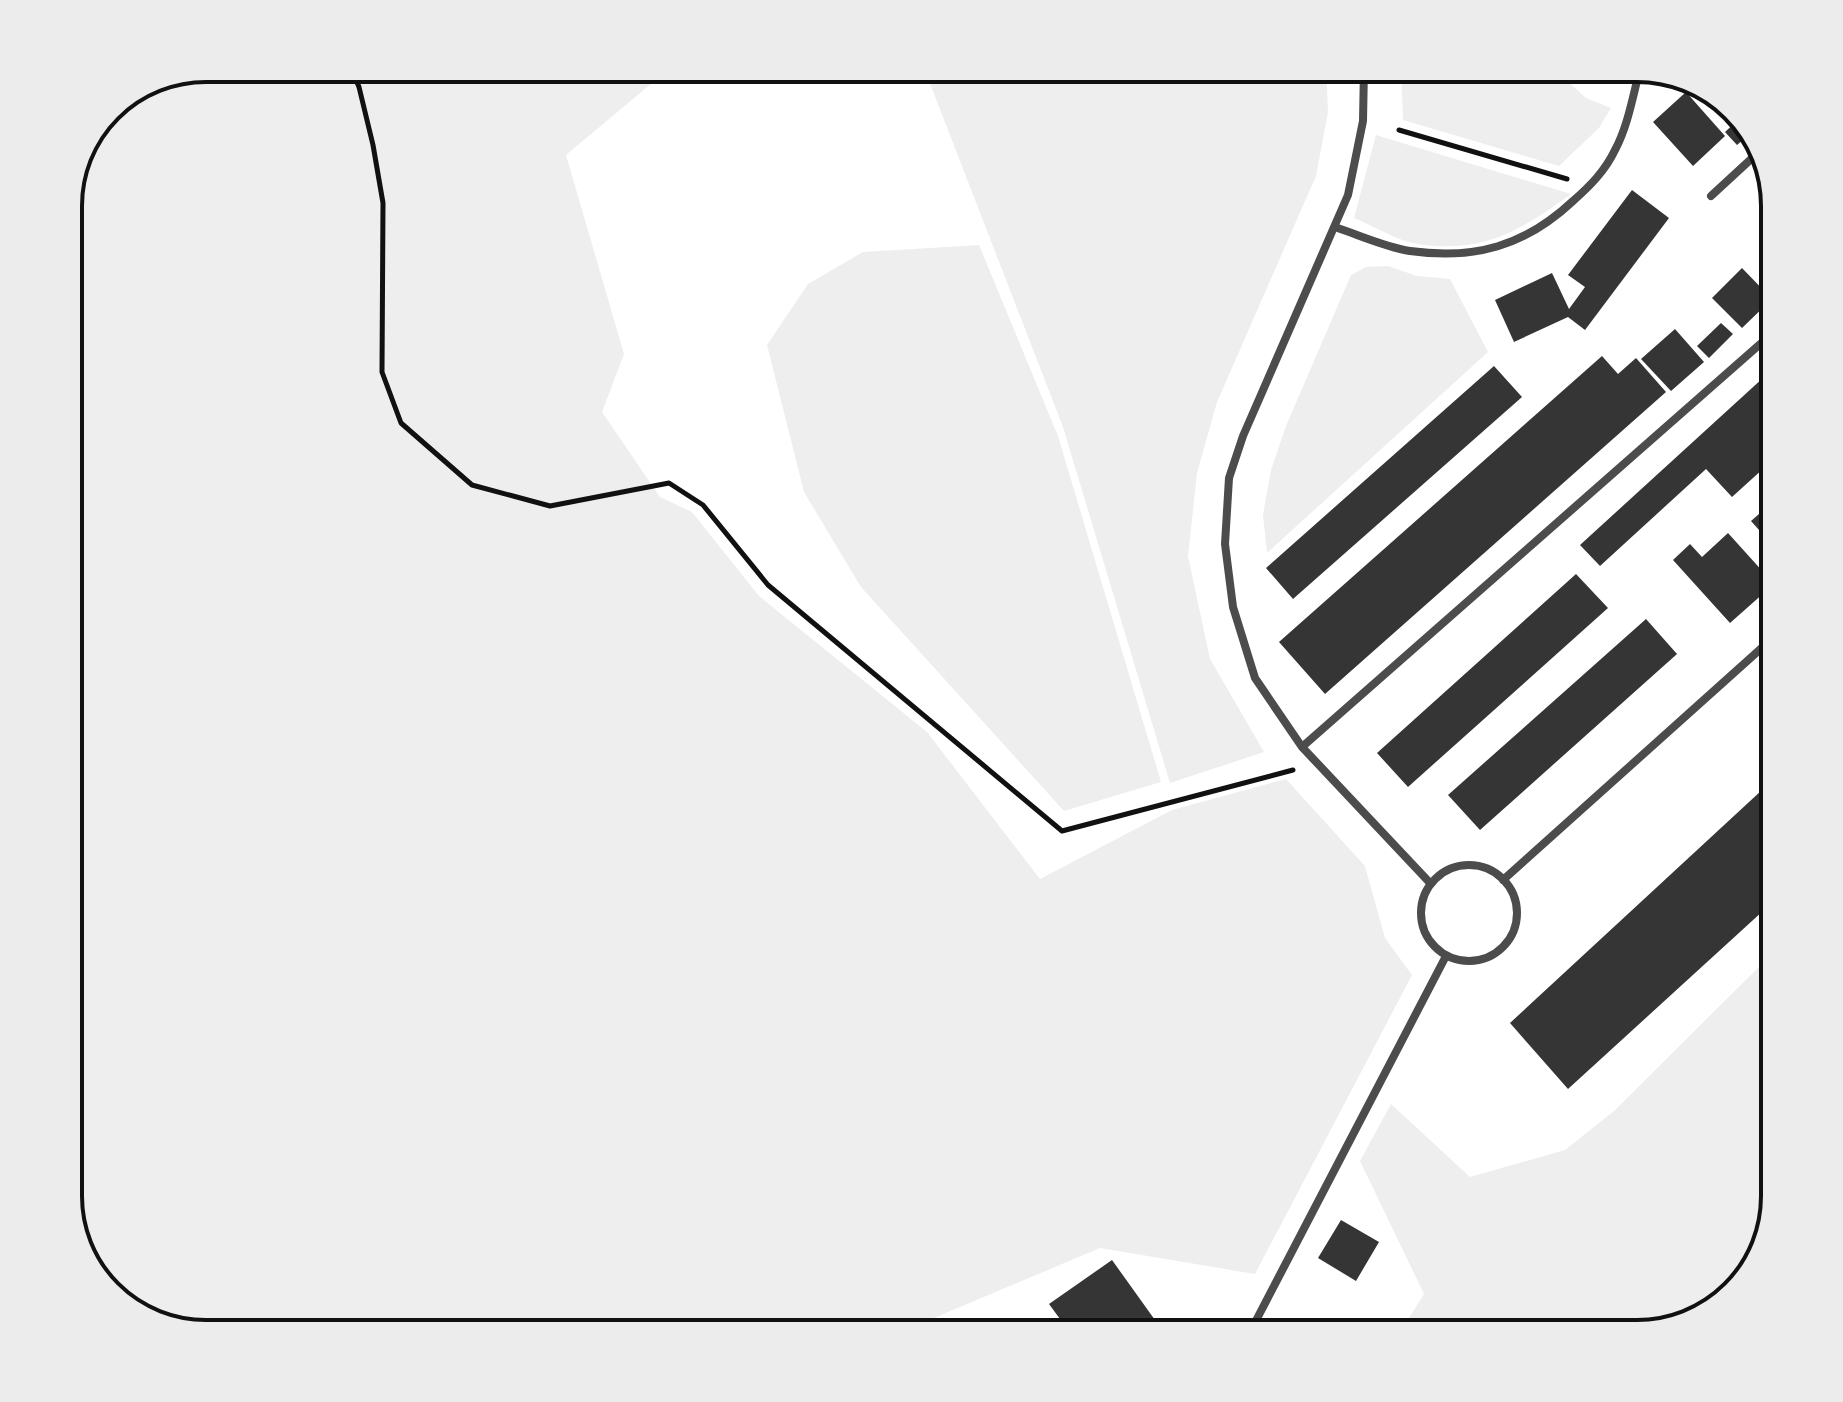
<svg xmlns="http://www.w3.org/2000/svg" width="1843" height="1402" viewBox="0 0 1843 1402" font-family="Quicksand,sans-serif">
  <rect width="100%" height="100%" fill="#fff"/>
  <!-- green -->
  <path fill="#eee" d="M206 68H670L566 155 624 354 602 412 660 497 692 512 759 596 927 732 1040 879 1172 810 1286 779 1365 866 1385 938 1412 975 1255 1274 1100 1248 896 1334H205L122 1305 82 1258 68 1205V196L82 145 115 103Z
    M924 68H1326L1328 112 1316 176 1217 402 1197 473 1188 556 1210 659 1264 752 1170 783 1063 427Z
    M1401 68H1553L1586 98 1611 108 1599 128 1559 166 1403 120Z
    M1376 135 1571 194C1520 231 1483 254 1417 244 1396 240 1374 226 1354 218Z
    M979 245 1058 436 1161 782 1064 811 861 587 804 492 767 345 808 284 863 252Z
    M1388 266 1417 276 1450 279 1488 352 1267 553 1263 515 1271 470 1286 426 1351 275 1366 267Z
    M1775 951V1197L1746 1280 1698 1320 1637 1334H1399L1424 1294 1360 1161 1391 1104 1470 1177 1565 1150 1614 1111Z"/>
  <!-- building -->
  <path fill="#353535" d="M1686 92 1725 136 1693 166 1653 122Z
    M1739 119 1751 133 1737 145 1725 132Z
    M1632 190 1669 218 1585 330 1568 317 1514 342 1495 300 1552 273 1569 309 1585 287 1568 275Z
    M1742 268 1772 299 1742 328 1712 298Z
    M1721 323 1733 334 1709 358 1697 346Z
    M1675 329 1704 362 1671 391 1641 359Z
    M1602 356 1618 374 1636 358 1666 392 1325 694 1279 642Z
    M1494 366 1522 397 1293 599 1266 568Z
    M1775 367V458L1732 497 1706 469 1600 566 1580 545Z
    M1775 500V548L1751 521Z
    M1728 533 1774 584 1730 623 1673 560 1690 544 1702 557Z
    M1576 574 1608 608 1408 787 1377 753Z
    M1646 619 1677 654 1480 830 1448 795Z
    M1775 778V900L1568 1089 1510 1023Z
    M1341 1220 1379 1242 1356 1281 1318 1258Z
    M1112 1260 1165 1334H1071L1049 1304Z"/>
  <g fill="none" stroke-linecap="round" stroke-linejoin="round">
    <!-- path -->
    <path stroke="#111" stroke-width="5" d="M351 68 359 87 373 145 383 203 382 372 401 423 472 485 550 506 669 483 703 505 768 585 1062 831 1293 770
      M1399 130 1567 179"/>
    <!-- minor -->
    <path stroke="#4c4c4c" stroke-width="8" d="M1364 68 1363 121 1348 195 1243 436 1229 478 1225 544 1233 607 1255 678 1302 747 1431 884
      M1711 196 1762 149
      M1335 227C1359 235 1385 247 1410 251 1475 260 1525 246 1573 201 1590 186 1605 171 1615 150 1628 126 1633 95 1640 69
      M1302 747 1775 331
      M1421 913a48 48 0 1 1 96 0a48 48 0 1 1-96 0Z
      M1503 880 1775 636
      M1249 1334 1446 956"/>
  </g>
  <!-- crop -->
  <path d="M0 0H1843V1402H0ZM206 82H1637A124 124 0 0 1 1761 206V1196A124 124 0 0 1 1637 1320H206A124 124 0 0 1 82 1196V206A124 124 0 0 1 206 82Z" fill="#ececec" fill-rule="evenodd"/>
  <path fill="none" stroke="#111" stroke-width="4" d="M206 82H1637A124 124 0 0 1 1761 206V1196A124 124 0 0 1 1637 1320H206A124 124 0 0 1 82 1196V206A124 124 0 0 1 206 82Z"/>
</svg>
